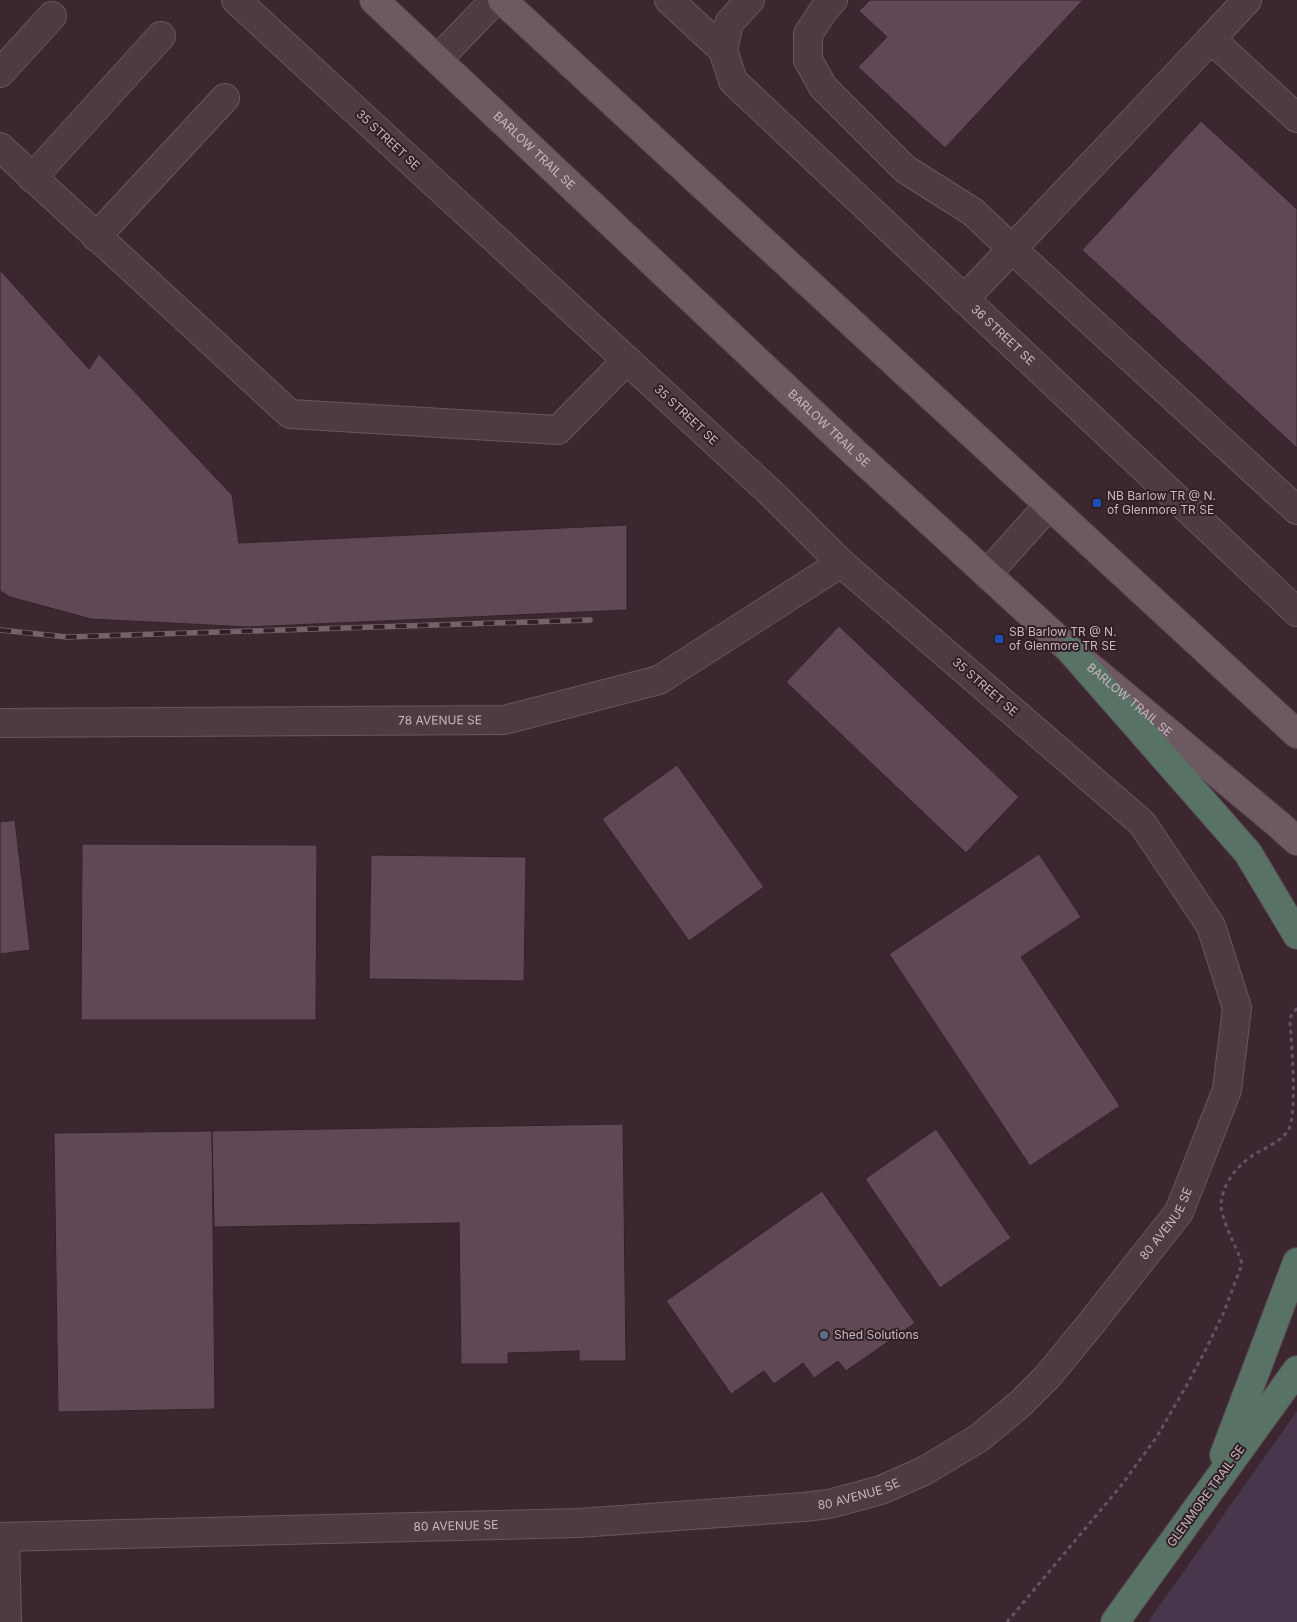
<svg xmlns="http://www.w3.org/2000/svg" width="1297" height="1622" viewBox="0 0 1297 1622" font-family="Inter,sans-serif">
  <rect width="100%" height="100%" fill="#3c2731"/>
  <!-- green -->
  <path fill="#47364c" d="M1297 1411V1622H1148Z"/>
  <!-- building -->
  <path fill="#604954" stroke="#34222a" d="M870 0H1083L945 148 858 67 887 37 859 11Z
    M1201 121 1297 209V448L1082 250Z
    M0 270 89 369 99 354 232 495 239 543 627 525V610L248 627 91 619 10 597 0 591Z
    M839 626 1019 797 966 853 786 682Z
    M677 765 764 887 689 941 602 819Z
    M15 820 30 950 0 954V822Z
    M82 844 317 845 316 1020H81Z
    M1039 854 1081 917 1021 957 1120 1106 1030 1166 889 954Z
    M371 855 526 857 524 981 369 979Z
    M623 1124 626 1361H579V1351L508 1353V1364H461L459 1223 214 1227 212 1131Z
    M936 1129 1011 1238 940 1288 865 1179Z
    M212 1131 215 1409 58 1412 54 1133Z
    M822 1191 915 1323 846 1371 838 1361 814 1378 803 1363 774 1384 764 1371 731 1394 666 1301Z"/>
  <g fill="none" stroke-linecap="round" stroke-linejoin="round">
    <!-- minor casing -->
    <g stroke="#68565e" stroke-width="30">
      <g id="minor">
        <path d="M669 0 723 50"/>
        <path id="s1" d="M750 0 729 23 723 50 733 81 1297 612"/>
        <path d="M833 0 823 11 808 34V60L823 87 905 169 973 212 1012 249 1211 39 1297 118"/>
        <path d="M1211 39 1247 0"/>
        <path d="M438 59 495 0"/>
        <path d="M0 73 52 16"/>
        <path d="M0 147 290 414 558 430 627 360"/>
        <path d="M32 178 161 36"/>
        <path d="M96 237 225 98"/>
        <path d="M964 299 1012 249 1297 510"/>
        <path d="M987 574 1049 505"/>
        <path id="s2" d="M0 723 504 720 659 680 841 563"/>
        <path id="s3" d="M0 1537 579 1523 804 1507 829 1504 881 1490 924 1471 979 1438 1021 1403 1048 1376 1089 1326 1179 1212 1227 1090 1237 1008 1211 926 1142 823 841 563 772 494 236 0"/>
        <path d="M5 1537 7 1622"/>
      </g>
    </g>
    <!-- major casing -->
    <g stroke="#56444c" stroke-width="30">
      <g id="major">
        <path id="s4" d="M374 0 855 453 1071 651 1278 824 1297 841"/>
        <path d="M502 0 1297 734"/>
      </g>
    </g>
    <!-- highway casing -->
    <g stroke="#55434b" stroke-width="30">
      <path id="highway" d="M1071 651 1248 853 1297 935
        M1224 1455 1297 1262
        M1115 1622 1297 1370"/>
    </g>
    <!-- path -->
    <path stroke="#665264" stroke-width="3" stroke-dasharray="4 4" stroke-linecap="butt" d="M1007 1622 1120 1487 1156 1438 1188 1383 1206 1349 1224 1312 1242 1264C1239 1253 1233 1243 1229 1232 1225 1224 1222 1214 1221 1206 1221 1185 1238 1164 1255 1154 1267 1147 1282 1141 1289 1129 1297 1109 1292 1047 1290 1023L1291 1016 1297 1008"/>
    <!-- minor -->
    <use href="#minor" stroke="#4d3b43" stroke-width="28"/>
    <!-- major -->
    <use href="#major" stroke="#6c5962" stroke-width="28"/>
    <!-- highway -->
    <use href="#highway" stroke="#597266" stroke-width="28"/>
    <!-- rail casing -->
    <g stroke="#76616b" stroke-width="5.5">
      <path id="rail" d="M0 630 67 637 590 620"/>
    </g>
    <!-- rail -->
    <use href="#rail" stroke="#322028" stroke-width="4" stroke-dasharray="11" stroke-linecap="butt"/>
  </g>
  <!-- markers -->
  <g fill="#1a4fb4" stroke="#322028" stroke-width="2">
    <rect x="1092" y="498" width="10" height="10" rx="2.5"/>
    <rect x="994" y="634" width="10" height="10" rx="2.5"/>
  </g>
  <circle fill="#5c6f8a" stroke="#322028" stroke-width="2" cx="824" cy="1335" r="5"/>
  <g text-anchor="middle" stroke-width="4" stroke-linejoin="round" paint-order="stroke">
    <!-- street labels -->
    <g font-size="12" fill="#c8b7be" stroke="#322028">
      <text transform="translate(388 140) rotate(43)" y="4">35 STREET SE</text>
      <text dy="4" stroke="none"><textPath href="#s4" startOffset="220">BARLOW TRAIL SE</textPath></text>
      <text dy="4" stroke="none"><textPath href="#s1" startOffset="462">36 STREET SE</textPath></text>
      <text transform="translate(686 415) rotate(43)" y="4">35 STREET SE</text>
      <text dy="4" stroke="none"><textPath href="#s4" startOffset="625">BARLOW TRAIL SE</textPath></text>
      <text transform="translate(985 687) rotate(41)" y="4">35 STREET SE</text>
      <text dy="4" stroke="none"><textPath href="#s4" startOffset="1030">BARLOW TRAIL SE</textPath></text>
      <text dy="4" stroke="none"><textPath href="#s2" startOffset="440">78 AVENUE SE</textPath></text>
      <text dy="4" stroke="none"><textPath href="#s3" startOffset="1281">80 AVENUE SE</textPath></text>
      <text dy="4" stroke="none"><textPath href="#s3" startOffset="861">80 AVENUE SE</textPath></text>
      <text transform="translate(1206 1496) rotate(-54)" y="4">GLENMORE TRAIL SE</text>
      <text dy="4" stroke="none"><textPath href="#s3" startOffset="456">80 AVENUE SE</textPath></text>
    </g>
    <!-- poi labels -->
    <g font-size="12" fill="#c8b7be" stroke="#322028" text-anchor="start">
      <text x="1107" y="500">NB Barlow TR @ N.<tspan x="1107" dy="14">of Glenmore TR SE</tspan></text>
      <text x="1009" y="636">SB Barlow TR @ N.<tspan x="1009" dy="14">of Glenmore TR SE</tspan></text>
      <text x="834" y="1339">Shed Solutions</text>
    </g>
  </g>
</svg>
